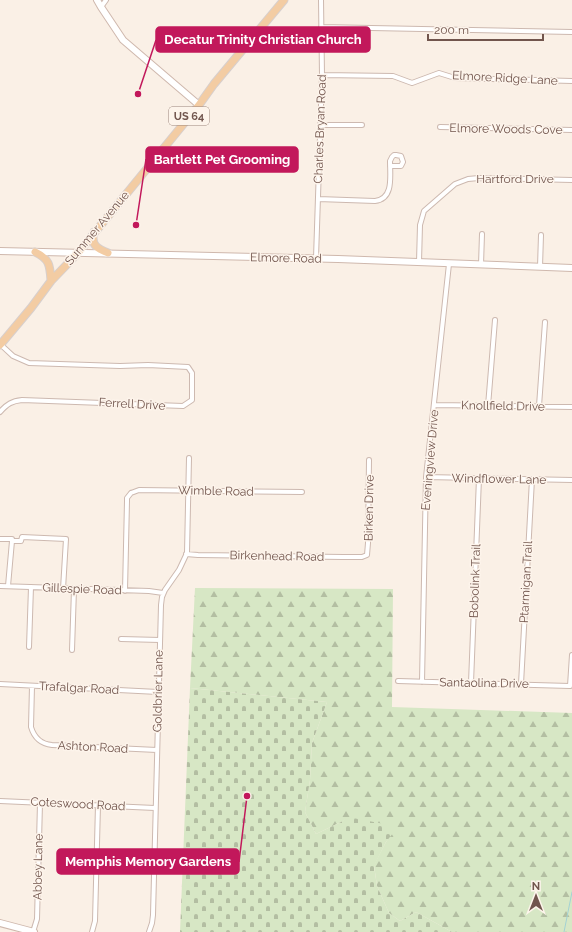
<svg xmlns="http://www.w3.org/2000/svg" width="572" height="932" viewBox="0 0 572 932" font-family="Raleway,sans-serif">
  <defs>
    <pattern id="forest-firs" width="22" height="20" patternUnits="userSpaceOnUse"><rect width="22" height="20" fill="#d7e7c5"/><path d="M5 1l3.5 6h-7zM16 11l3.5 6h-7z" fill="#b3bea2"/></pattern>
    <pattern id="cemetery-stones" width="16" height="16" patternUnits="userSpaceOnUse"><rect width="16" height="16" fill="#d7e7c5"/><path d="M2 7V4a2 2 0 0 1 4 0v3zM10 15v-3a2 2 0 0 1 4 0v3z" fill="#b3bea2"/></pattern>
  </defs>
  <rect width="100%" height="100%" fill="#faf0e6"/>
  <!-- forest -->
  <path fill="url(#forest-firs)" d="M195 588 393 589 392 707 572 713V932H452L416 912 400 921 389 913 377 886 374 865 386 842 392 833 348 818 341 822 316 834 305 812 310 780 312 743 327 702 190 688Z"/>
  <!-- cemetery -->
  <path fill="url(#cemetery-stones)" d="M190 688 327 702 312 743 310 780 305 812 316 834 341 822 348 817 384 824 393 833 386 842 374 866 377 886 389 913 400 921 416 912 452 932H180Z"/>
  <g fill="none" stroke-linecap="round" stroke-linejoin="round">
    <!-- stream -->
    <path stroke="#a3d2d3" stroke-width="1" d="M564 932 572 892"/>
    <!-- street casing -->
    <g stroke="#cdb9b0" stroke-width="6">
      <path id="street" d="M101 7 106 0
        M321 27 572 32
        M322 75 393 76 412 83 439 73 455 78 572 81
        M320 125H362
        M440 127 572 130
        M318 199 375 201C394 199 390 176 390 161L392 157 394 155H396L401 156 403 162 401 166H390
        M316 258 322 75 321 0
        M419 262 420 225 424 211 455 184 468 179 479 178 572 180
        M481 265 482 234
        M540 267 541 235
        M434 405 572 407
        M488 406 495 320
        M539 406 545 322
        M0 412C7 404 12 401 22 400L183 406 192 400V373L188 367 148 365 120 366 29 363 13 356 0 344
        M426 477 572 480
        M131 493 139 490 302 492
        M0 539H12V541H21L22 537 66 539 63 589
        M186 554 198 555 343 557H362L367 555 368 543 369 460
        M0 586 149 591 163 593
        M8 586 12 541
        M125 591 127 501V498L131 493
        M121 639 160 640
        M29 647 31 587
        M72 650 74 589
        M398 681 570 686 572 655
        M422 682 426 477 449 264
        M471 683 479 478
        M0 684 158 692
        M521 684 532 479
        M32 686 31 727C34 737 41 744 52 745L157 750
        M0 801 155 808
        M33 932 37 919 40 803
        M92 932 95 921 98 805
        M149 932 152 923 153 915 161 605 162 597 165 590 179 570 187 553 189 458"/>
    </g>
    <!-- secondary casing -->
    <g stroke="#cfb8ad" stroke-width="8">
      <path id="secondary" d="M97 0 101 7 123 40 199 105
        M0 251 338 259 572 268
        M0 923 34 932"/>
    </g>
    <!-- primary casing -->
    <g stroke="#d7cfcd" stroke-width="9">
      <path id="primary" d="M94 232C90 245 98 249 108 253
        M35 252C50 259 50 266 51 281
        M0 345 31 308 51 281 78 253 199 105 214 84 284 0"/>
    </g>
    <!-- street -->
    <use href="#street" stroke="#fff" stroke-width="4"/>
    <!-- secondary -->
    <use href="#secondary" stroke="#fff" stroke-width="6"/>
    <!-- primary -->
    <use href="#primary" stroke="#f3cca3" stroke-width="7"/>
  </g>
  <g text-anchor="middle" stroke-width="3" stroke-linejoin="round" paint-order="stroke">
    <!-- shield labels -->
    <rect fill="#fdf4eb" stroke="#9b857c" stroke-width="1" x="169" y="107" width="40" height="18" rx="3"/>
    <g font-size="11" font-weight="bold" fill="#71554d">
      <text x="189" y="120">US 64</text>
    </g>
    <!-- street labels -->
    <g font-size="12" fill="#71554d" stroke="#fdf4eb">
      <text transform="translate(505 78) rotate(3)" y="4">Elmore Ridge Lane</text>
      <text transform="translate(320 129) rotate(-88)" y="4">Charles Bryan Road</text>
      <text transform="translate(506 129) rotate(1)" y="4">Elmore Woods Cove</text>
      <text x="515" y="183">Hartford Drive</text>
      <text transform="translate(97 228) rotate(-50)" y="4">Summer Avenue</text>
      <text transform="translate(286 258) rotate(1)" y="4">Elmore Road</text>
      <text transform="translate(132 404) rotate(3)" y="4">Ferrell Drive</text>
      <text transform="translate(503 406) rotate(1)" y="4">Knollfield Drive</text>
      <text transform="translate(430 460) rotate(-85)" y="4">Eveningview Drive</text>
      <text transform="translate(499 479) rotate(1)" y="4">Windflower Lane</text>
      <text transform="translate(216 491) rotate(1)" y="4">Wimble Road</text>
      <text transform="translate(369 508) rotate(-89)" y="4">Birken Drive</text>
      <text transform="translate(277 556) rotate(1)" y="4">Birkenhead Road</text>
      <text transform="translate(475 581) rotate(-88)" y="4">Bobolink Trail</text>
      <text transform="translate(526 582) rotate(-87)" y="4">Ptarmigan Trail</text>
      <text transform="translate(82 589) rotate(2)" y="4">Gillespie Road</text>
      <text transform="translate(484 683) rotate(1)" y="4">Santaolina Drive</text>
      <text transform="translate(79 688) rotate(3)" y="4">Trafalgar Road</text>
      <text transform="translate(158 691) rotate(-89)" y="4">Goldbrier Lane</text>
      <text transform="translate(93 747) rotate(3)" y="4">Ashton Road</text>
      <text transform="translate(78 804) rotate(3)" y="4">Coteswood Road</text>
      <text transform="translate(38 867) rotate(-89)" y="4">Abbey Lane</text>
    </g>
  </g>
  <!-- callouts -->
  <path fill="none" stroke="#c2185b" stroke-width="1.5" d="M138 94L156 40M136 225L146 159M247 796L239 862"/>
  <g fill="#c2185b" stroke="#fdf4eb" stroke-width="1.5">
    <circle cx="138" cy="94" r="4"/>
    <circle cx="136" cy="225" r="4"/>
    <circle cx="247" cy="796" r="4"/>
  </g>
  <g fill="#c2185b" stroke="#c2185b" stroke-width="1.5">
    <rect x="156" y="27" width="214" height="25" rx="4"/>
    <rect x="146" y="147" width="152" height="25" rx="4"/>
    <rect x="57" y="849" width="182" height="25" rx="4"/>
  </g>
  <g font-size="13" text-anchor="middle" font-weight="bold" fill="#fff">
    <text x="263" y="44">Decatur Trinity Christian Church</text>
    <text x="222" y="164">Bartlett Pet Grooming</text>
    <text x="148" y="866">Memphis Memory Gardens</text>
  </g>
  <!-- north arrow -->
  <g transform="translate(536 896)" stroke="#fdf4eb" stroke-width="3" paint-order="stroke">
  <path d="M0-3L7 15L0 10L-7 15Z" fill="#71554d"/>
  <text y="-6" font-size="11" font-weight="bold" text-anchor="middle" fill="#71554d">N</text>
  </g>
  <!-- scale -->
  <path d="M428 34v6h115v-6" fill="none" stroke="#71554d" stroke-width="2"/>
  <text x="434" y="34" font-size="12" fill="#71554d" stroke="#fdf4eb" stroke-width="3" paint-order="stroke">200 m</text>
</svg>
